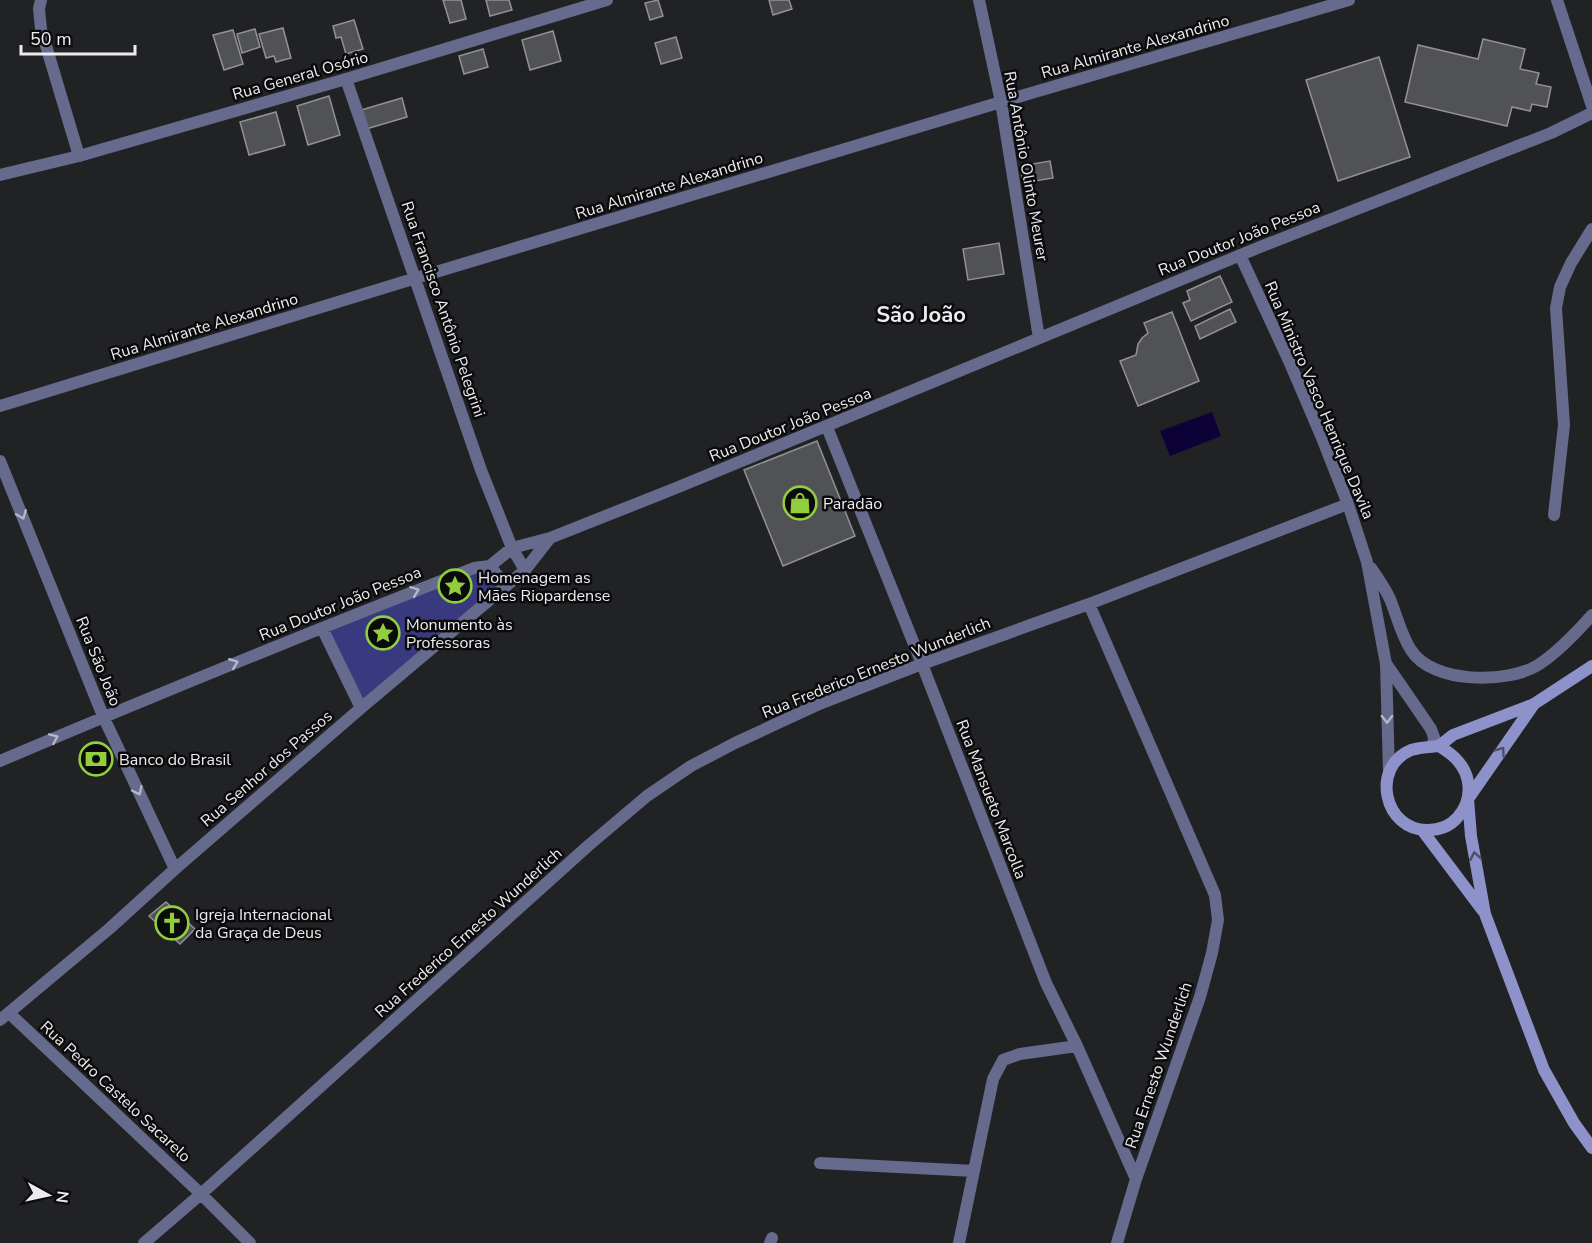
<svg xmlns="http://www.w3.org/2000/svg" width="1592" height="1243" viewBox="0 0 1592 1243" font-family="'Nunito Sans',sans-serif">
  <rect width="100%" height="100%" fill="#212224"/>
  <!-- green -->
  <path fill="#393980" d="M490 567 505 586 361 707 323 628Z"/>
  <!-- water -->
  <path fill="#0c0237" d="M1212 412 1221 436 1170 456 1160 431Z"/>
  <!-- building -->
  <path fill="#515255" stroke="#929296" stroke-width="1.5" d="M443 0H461L466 19 450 23Z
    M486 0H509L512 10 490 16Z
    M658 0 663 16 650 20 645 3Z
    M769 0H789L792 9 773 15Z
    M354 20 363 49 346 54 341 37 336 38 333 26Z
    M283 28 291 58 276 62 274 56 266 58 259 34Z
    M255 29 260 47 242 53 237 34Z
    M233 30 243 64 224 70 213 35Z
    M553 31 561 61 530 70 522 40Z
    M676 37 682 58 661 64 655 43Z
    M1483 39 1525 49 1520 69 1539 73 1536 84 1551 87 1547 107 1532 104 1530 111 1512 107 1507 126 1405 102 1418 45 1478 59Z
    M483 49 488 67 464 74 459 56Z
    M1379 57 1410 157 1338 181 1306 80Z
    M329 96 340 135 308 145 297 106Z
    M402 98 407 117 366 129 361 110Z
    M276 112 285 145 249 155 240 122Z
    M1050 161 1053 178 1023 183 1020 166Z
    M999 243 1004 274 968 280 963 249Z
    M1220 276 1232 302 1191 321 1183 303 1190 300 1187 291Z
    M1230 309 1236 322 1200 339 1195 326Z
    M1172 312 1199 381 1138 406 1120 361 1136 355 1138 344 1142 338 1148 333 1144 323Z
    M817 441 855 536 783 566 744 470Z
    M166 902 195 929 180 944 149 916Z"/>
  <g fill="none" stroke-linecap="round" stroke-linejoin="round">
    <!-- minor -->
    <path stroke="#666a8c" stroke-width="12" d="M41 0 39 9 41 29 79 156
      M979 0 1001 102 1039 338
      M1557 0 1592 106
      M346 79 481 470 512 548 525 570
      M1240 255 1289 361 1322 438 1348 504 1367 562 1386 664 1389 773
      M0 406 416 278 1001 102 1349 0
      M827 427 922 664 1046 983 1077 1046 1136 1179
      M0 461 103 716 175 869
      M1554 515 1564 425 1556 308 1560 287 1571 263 1592 229
      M490 566 506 586
      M1371 568C1378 578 1385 588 1390 599 1397 616 1401 635 1411 650 1432 684 1508 684 1538 665 1557 653 1577 632 1592 615
      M1089 604 1215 895 1218 920 1212 953 1200 997 1136 1179 1117 1243
      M322 628 361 708
      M1387 665 1431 729 1434 737 1433 746
      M0 761C157 694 315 630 474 568L490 566 512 548 550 538 676 488 1260 247 1551 133 1592 113
      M9 1013 201 1194 250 1243
      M0 1020 109 929 175 869 361 708 525 570 550 538
      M820 1163 974 1171
      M144 1243 201 1194 589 845 647 796 691 766 735 743 817 705 922 664 1089 604 1348 504
      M770 1243 772 1238
      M959 1243 993 1079 1003 1060 1020 1054 1077 1046"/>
    <!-- tertiary -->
    <path stroke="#666a8c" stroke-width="12" d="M0 175 79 156 346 79 607 0"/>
    <!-- secondary -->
    <path stroke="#8d93ca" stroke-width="12" d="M1534 704 1468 799 1471 836 1485 914 1544 1070 1574 1123 1592 1148
      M1439 746C1445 750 1452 754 1457 760 1472 776 1473 801 1457 818 1450 826 1439 830 1428 830 1384 831 1370 767 1411 750 1420 747 1430 747 1439 746Z
      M1439 746 1453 735 1534 704 1592 666
      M1422 830 1483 911"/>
  </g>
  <!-- one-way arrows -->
  <defs><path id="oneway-chevron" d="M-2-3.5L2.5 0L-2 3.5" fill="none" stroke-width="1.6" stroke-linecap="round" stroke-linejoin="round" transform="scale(1.5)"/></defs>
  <g stroke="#b6b8c7">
    <use href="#oneway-chevron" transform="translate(22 515) rotate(68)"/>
    <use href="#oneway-chevron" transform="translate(415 591) rotate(-21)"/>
    <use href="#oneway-chevron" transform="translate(234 663) rotate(-22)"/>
    <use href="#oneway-chevron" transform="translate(1387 719) rotate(89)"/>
    <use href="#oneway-chevron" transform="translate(54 738) rotate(-23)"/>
    <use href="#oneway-chevron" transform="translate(138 791) rotate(65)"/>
  </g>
  <g stroke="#4c4f6c">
    <use href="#oneway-chevron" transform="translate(1501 751) rotate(-55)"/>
    <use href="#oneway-chevron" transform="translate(1475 856) rotate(-100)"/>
  </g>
  <!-- icons -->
  <defs>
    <g id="shop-ring" transform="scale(1.725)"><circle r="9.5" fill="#0b0b0d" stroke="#92cd3e" stroke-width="1.5"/><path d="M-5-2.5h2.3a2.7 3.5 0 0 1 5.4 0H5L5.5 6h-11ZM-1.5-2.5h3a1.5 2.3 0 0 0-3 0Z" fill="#92cd3e"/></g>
    <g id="sight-ring" transform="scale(1.725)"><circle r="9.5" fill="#0b0b0d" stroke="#92cd3e" stroke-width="1.5"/><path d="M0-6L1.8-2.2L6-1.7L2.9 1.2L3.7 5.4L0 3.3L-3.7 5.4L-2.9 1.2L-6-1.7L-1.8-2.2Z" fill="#92cd3e"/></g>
    <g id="bank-ring" transform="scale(1.725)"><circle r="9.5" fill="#0b0b0d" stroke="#92cd3e" stroke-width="1.5"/><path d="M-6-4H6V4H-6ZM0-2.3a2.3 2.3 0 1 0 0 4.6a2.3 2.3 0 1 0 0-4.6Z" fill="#92cd3e"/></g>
    <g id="church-ring" transform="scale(1.725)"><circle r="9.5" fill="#0b0b0d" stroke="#92cd3e" stroke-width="1.5"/><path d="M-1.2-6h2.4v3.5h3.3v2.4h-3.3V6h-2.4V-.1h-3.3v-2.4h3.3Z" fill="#92cd3e"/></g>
  </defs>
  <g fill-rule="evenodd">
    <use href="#shop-ring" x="800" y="503"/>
    <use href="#sight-ring" x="455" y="586"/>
    <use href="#sight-ring" x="383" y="633"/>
    <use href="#bank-ring" x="96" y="759"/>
    <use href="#church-ring" x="172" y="923"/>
  </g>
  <g text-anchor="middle" stroke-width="5" stroke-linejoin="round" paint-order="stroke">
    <!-- street labels -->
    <g font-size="16" fill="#ececee" stroke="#0b0b0d">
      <text transform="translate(1135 46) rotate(-16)" y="6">Rua Almirante Alexandrino</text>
      <text transform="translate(300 75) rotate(-16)" y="6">Rua General Osório</text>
      <text transform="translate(1027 166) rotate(80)" y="6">Rua Antônio Olinto Meurer</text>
      <text transform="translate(669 185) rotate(-17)" y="6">Rua Almirante Alexandrino</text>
      <text transform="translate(1239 238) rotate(-22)" y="6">Rua Doutor João Pessoa</text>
      <text transform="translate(444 309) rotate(71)" y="6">Rua Francisco Antônio Pelegrini</text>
      <text transform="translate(204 326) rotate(-17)" y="6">Rua Almirante Alexandrino</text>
      <text transform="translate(1320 400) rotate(67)" y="6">Rua Ministro Vasco Henrique Davila</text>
      <text transform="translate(790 424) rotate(-22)" y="6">Rua Doutor João Pessoa</text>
      <text transform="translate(340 603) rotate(-22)" y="6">Rua Doutor João Pessoa</text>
      <text transform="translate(99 661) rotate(68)" y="6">Rua São João</text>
      <text transform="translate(876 667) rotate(-22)" y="6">Rua Frederico Ernesto Wunderlich</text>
      <text transform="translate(266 768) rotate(-41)" y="6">Rua Senhor dos Passos</text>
      <text transform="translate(992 799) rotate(69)" y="6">Rua Mansueto Marcolla</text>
      <text transform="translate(468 932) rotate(-42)" y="6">Rua Frederico Ernesto Wunderlich</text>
      <text transform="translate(1158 1065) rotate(-71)" y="6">Rua Ernesto Wunderlich</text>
      <text transform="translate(116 1091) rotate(43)" y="6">Rua Pedro Castelo Sacarelo</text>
    </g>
    <!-- poi labels -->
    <g font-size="16" fill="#ececee" stroke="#0b0b0d" text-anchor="start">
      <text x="823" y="509">Paradão</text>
      <text x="478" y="583">Homenagem as<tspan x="478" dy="18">Mães Riopardense</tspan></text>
      <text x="406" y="630">Monumento às<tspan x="406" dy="18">Professoras</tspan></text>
      <text x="119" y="765">Banco do Brasil</text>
      <text x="195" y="920">Igreja Internacional<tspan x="195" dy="18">da Graça de Deus</tspan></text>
    </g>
    <!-- district labels -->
    <g font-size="22" font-weight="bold" fill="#ececee" stroke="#0b0b0d">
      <text x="921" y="322">São João</text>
    </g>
  </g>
  <!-- north arrow -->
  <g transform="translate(48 1195) rotate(98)" stroke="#0b0b0d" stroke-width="4.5" paint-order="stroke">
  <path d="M0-4.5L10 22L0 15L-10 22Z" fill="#ececee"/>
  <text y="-9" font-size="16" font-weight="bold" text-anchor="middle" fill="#ececee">N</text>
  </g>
  <!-- scale -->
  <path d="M21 45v9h114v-9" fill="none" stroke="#ececee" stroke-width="3"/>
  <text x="30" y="45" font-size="18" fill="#ececee" stroke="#0b0b0d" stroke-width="4.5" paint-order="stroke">50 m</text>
</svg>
